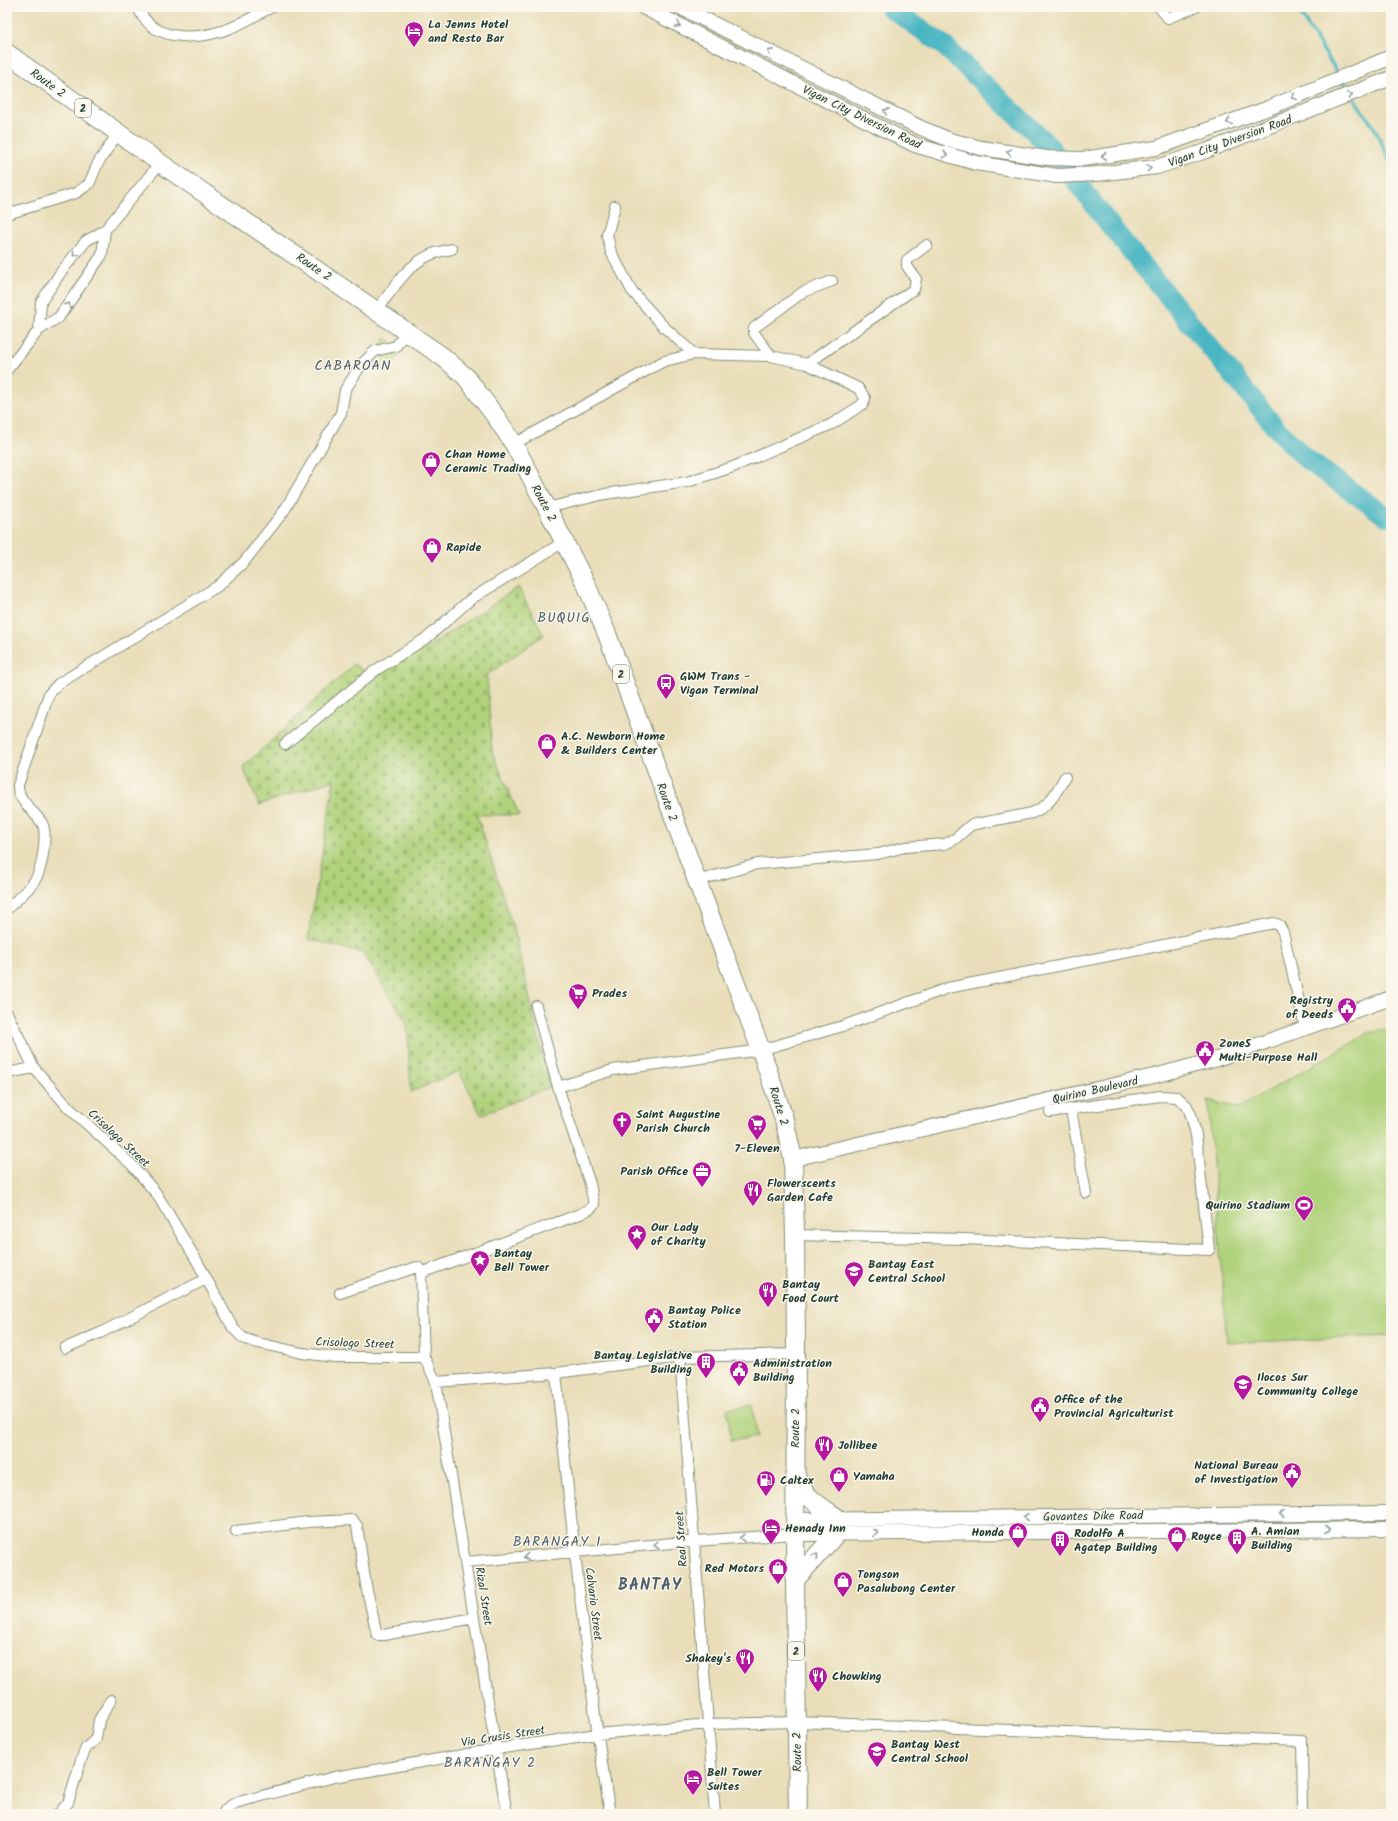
<svg xmlns="http://www.w3.org/2000/svg" width="1398" height="1821" viewBox="0 0 1398 1821" font-family="Kalam,sans-serif">
  <defs>
    <pattern id="cemetery-stones" width="16" height="16" patternUnits="userSpaceOnUse"><rect width="16" height="16" fill="#b0d27b"/><path d="M2 7V4a2 2 0 0 1 4 0v3zM10 15v-3a2 2 0 0 1 4 0v3z" fill="#97b56b"/></pattern>
  </defs>
  <rect width="100%" height="100%" fill="#fbf7ec"/>
  <filter id="ink" filterUnits="userSpaceOnUse"><feTurbulence type="fractalNoise" baseFrequency=".025" numOctaves="2"/><feDisplacementMap in="SourceGraphic" scale="8" xChannelSelector="R" yChannelSelector="G"/><feConvolveMatrix kernelMatrix="1 2 1 2 8 2 1 2 1" color-interpolation-filters="sRGB"/></filter>
  <filter id="wash" filterUnits="userSpaceOnUse"><feTurbulence type="fractalNoise" baseFrequency=".012" numOctaves="4" result="noise"/><feDisplacementMap in="SourceGraphic" scale="16" xChannelSelector="R" yChannelSelector="G"/><feGaussianBlur stdDeviation="0.9" result="paint"/><feColorMatrix in="noise" values="0 0 0 0 0 0 0 0 0 0 0 0 0 0 0 0 0 1.4 0 .05"/><feComposite in="paint" operator="in"/></filter>
  <g filter="url(#wash)">
    <rect width="100%" height="100%" fill="#e9deb9"/>
    <!-- green -->
    <path fill="#b0d27b" stroke="#688858" d="M386 338 402 351 385 373 369 360Z
      M1391 1030V1336L1227 1343 1208 1100 1239 1108 1370 1032Z
      M752 1405 757 1437 731 1441 727 1409Z"/>
    <!-- cemetery -->
    <path fill="url(#cemetery-stones)" stroke="#688858" d="M518 587 544 635 487 675 492 751 519 815H477L515 934 550 1087 481 1115 459 1071 411 1092 407 1023 363 953 308 939 334 780 259 805 243 767 354 664 373 678 432 644Z"/>
    <g fill="none" stroke-linecap="round" stroke-linejoin="round">
      <!-- stream -->
      <path stroke="#48b6c2" stroke-width="3.5" d="M1296 7 1339 75
        M1342 80 1350 92
        M1353 97 1375 129 1391 164"/>
      <!-- river -->
      <path stroke="#48b6c2" stroke-width="20" d="M889 7 942 44 1047 144 1116 233 1277 429 1306 459 1386 516 1391 517"/>
    </g>
  </g>
  <g filter="url(#ink)">
    <g fill="none" stroke-linecap="round" stroke-linejoin="round">
      <!-- street casing -->
      <g stroke="#848e76" stroke-width="12">
        <path id="street" d="M138 7C151 42 195 40 225 30 241 25 257 14 272 7
          M1159 7 1168 18 1196 7
          M615 206 607 235 611 252 632 291 664 327 694 354
          M7 214 76 193 89 184 98 163 118 133
          M377 310C391 292 406 266 428 256 435 252 444 251 452 249
          M39 330 41 302 61 272 86 241 105 230 160 163
          M771 356 754 333V328L803 292 832 281
          M807 364 914 289 916 279 907 266V260L927 245
          M7 370 39 330 59 317 102 255 105 230
          M514 444 664 361 694 354 771 356 807 364 858 388 865 398 863 404 832 424 733 467 687 482 605 494 547 508
          M285 744 376 670 428 637 471 599 565 541
          M697 881 757 864 878 854 905 847 945 844 955 839 971 825 1032 813C1050 806 1056 793 1065 777
          M7 909C16 900 28 891 35 880 42 870 48 833 42 823 34 811 17 800 18 785L49 694 58 684 218 586 244 562 284 511 341 413 345 390 361 365 375 351 396 346 407 332
          M7 1013 34 1068 68 1107 131 1164 156 1193 197 1261 233 1328 243 1338 254 1342 302 1353 334 1357H424L436 1382 556 1373 680 1357 796 1354
          M7 1073 34 1068
          M558 1087 613 1070 761 1050 846 1025 948 988 1274 923 1279 925 1283 932 1305 1027
          M1071 1110 1086 1193
          M795 1235 964 1239 1209 1250 1196 1135 1191 1115 1187 1106 1177 1097 1160 1096 1050 1112
          M421 1273 580 1214 590 1209 594 1205 590 1184 558 1087 536 1006
          M340 1293 417 1267 419 1268 421 1273 424 1357
          M65 1348 100 1333 206 1279
          M680 1357 715 1814
          M556 1373C571 1520 586 1668 610 1814
          M436 1382 474 1618 507 1814
          M236 1531 308 1522 353 1520 357 1526 366 1585 377 1635H384L474 1618
          M465 1562 695 1541 795 1534
          M58 1814 68 1803 81 1760 86 1748 96 1739 99 1720 111 1700
          M223 1814 226 1809 235 1803 334 1777 497 1749 597 1734 709 1724 797 1722 1302 1741 1303 1814"/>
      </g>
      <!-- secondary casing -->
      <g stroke="#848e76" stroke-width="16">
        <path id="secondary" d="M643 7 915 145 976 163 1057 176 1097 174 1157 167 1206 151 1391 78
          M680 7 921 128 950 140 981 148 1047 158 1083 159 1156 148 1266 109 1391 57
          M793 1159 1158 1075 1214 1060 1391 998
          M795 1520 1391 1513
          M795 1534 1391 1529"/>
      </g>
      <!-- highway casing -->
      <g stroke="#848e76" stroke-width="20">
        <path id="highway" d="M7 53 163 165 407 332 443 357 466 377 496 417 514 444 586 584 607 634 697 881 761 1050 784 1119 793 1159 795 1235 796 1346 795 1580 798 1814
          M796 1475C802 1497 822 1507 839 1519
          M795 1580 837 1533"/>
      </g>
      <!-- street -->
      <use href="#street" stroke="#fff" stroke-width="10"/>
      <!-- secondary -->
      <use href="#secondary" stroke="#fff" stroke-width="14"/>
      <!-- highway -->
      <use href="#highway" stroke="#fff" stroke-width="18"/>
    </g>
    <!-- one-way arrows -->
    <defs><path id="oneway-chevron" d="M-2-3.5L2.5 0L-2 3.5" fill="none" stroke-width="1.6" stroke-linecap="round" stroke-linejoin="round"/></defs>
    <g stroke="#8f9e9a">
      <use href="#oneway-chevron" transform="translate(678 25) rotate(27)"/>
      <use href="#oneway-chevron" transform="translate(770 52) rotate(-153)"/>
      <use href="#oneway-chevron" transform="translate(1350 95) rotate(-22)"/>
      <use href="#oneway-chevron" transform="translate(1294 97) rotate(158)"/>
      <use href="#oneway-chevron" transform="translate(886 111) rotate(-153)"/>
      <use href="#oneway-chevron" transform="translate(1229 122) rotate(159)"/>
      <use href="#oneway-chevron" transform="translate(1009 152) rotate(-171)"/>
      <use href="#oneway-chevron" transform="translate(945 155) rotate(16)"/>
      <use href="#oneway-chevron" transform="translate(1104 156) rotate(172)"/>
      <use href="#oneway-chevron" transform="translate(1149 168) rotate(-7)"/>
      <use href="#oneway-chevron" transform="translate(75 254) rotate(129)"/>
      <use href="#oneway-chevron" transform="translate(68 305) rotate(-55)"/>
      <use href="#oneway-chevron" transform="translate(1282 1514) rotate(179)"/>
      <use href="#oneway-chevron" transform="translate(1026 1517) rotate(179)"/>
      <use href="#oneway-chevron" transform="translate(1328 1529)"/>
      <use href="#oneway-chevron" transform="translate(876 1533)"/>
      <use href="#oneway-chevron" transform="translate(742 1538) rotate(176)"/>
      <use href="#oneway-chevron" transform="translate(656 1545) rotate(174)"/>
      <use href="#oneway-chevron" transform="translate(816 1556) rotate(-47)"/>
      <use href="#oneway-chevron" transform="translate(526 1557) rotate(175)"/>
    </g>
  </g>
  <!-- icons -->
  <defs>
    <g id="hotel-pin" transform="scale(1)"><path d="M0 17L-7.5 6A9.5 9.5 0 1 1 7.5 6Z" fill="#b5179e" stroke="#fbf7ec"/><path d="M-6-4.5h1.5V1H6V5H4.5V3h-9V5H-6ZM-4 0a1.8 1.8 0 1 1 3.6 0ZM.5 0V-2.5h3Q6-2.5 6 0Z" fill="#fff"/></g>
    <g id="shop-pin" transform="scale(1)"><path d="M0 17L-7.5 6A9.5 9.5 0 1 1 7.5 6Z" fill="#b5179e" stroke="#fbf7ec"/><path d="M-5-2.5h2.3a2.7 3.5 0 0 1 5.4 0H5L5.5 6h-11ZM-1.5-2.5h3a1.5 2.3 0 0 0-3 0Z" fill="#fff"/></g>
    <g id="bus-pin" transform="scale(1)"><path d="M0 17L-7.5 6A9.5 9.5 0 1 1 7.5 6Z" fill="#b5179e" stroke="#fbf7ec"/><path d="M-5-6H5V4H4V6H2V4H-2V6H-4V4H-5ZM-3.5-4V0h7V-4ZM-3.5 1.2v1.5H-2V1.2ZM2 1.2v1.5H3.5V1.2Z" fill="#fff"/></g>
    <g id="supermarket-pin" transform="scale(1)"><path d="M0 17L-7.5 6A9.5 9.5 0 1 1 7.5 6Z" fill="#b5179e" stroke="#fbf7ec"/><path d="M-6-5.5h2.5l.6 2H6L4.5 2H-2.5L-4.4-4H-6ZM-1.5 3.2a1.3 1.3 0 1 0 .1 0ZM3 3.2a1.3 1.3 0 1 0 .1 0Z" fill="#fff"/></g>
    <g id="civic-pin" transform="scale(1)"><path d="M0 17L-7.5 6A9.5 9.5 0 1 1 7.5 6Z" fill="#b5179e" stroke="#fbf7ec"/><path d="M-.6-6.5H3V-4.5H.6V-3L4-1V1h2V6H-6V1h2V-1L-.6-3ZM-1.2 2.5V6h2.4V2.5Z" fill="#fff"/></g>
    <g id="church-pin" transform="scale(1)"><path d="M0 17L-7.5 6A9.5 9.5 0 1 1 7.5 6Z" fill="#b5179e" stroke="#fbf7ec"/><path d="M-1.2-6h2.4v3.5h3.3v2.4h-3.3V6h-2.4V-.1h-3.3v-2.4h3.3Z" fill="#fff"/></g>
    <g id="office-pin" transform="scale(1)"><path d="M0 17L-7.5 6A9.5 9.5 0 1 1 7.5 6Z" fill="#b5179e" stroke="#fbf7ec"/><path d="M-6-3h4V-5.5h4V-3h4V5H-6ZM-1-4.5V-3h2v-1.5ZM-6 0V1H6V0Z" fill="#fff"/></g>
    <g id="restaurant-pin" transform="scale(1)"><path d="M0 17L-7.5 6A9.5 9.5 0 1 1 7.5 6Z" fill="#b5179e" stroke="#fbf7ec"/><path d="M-5-6h1v4h1v-4h1v4h1v-4h1v5L-1.5 .5V6h-2V.5L-5-1ZM5-6V6H3V1.5H1.5Q1.5-4 5-6Z" fill="#fff"/></g>
    <g id="stadium-pin" transform="scale(1)"><path d="M0 17L-7.5 6A9.5 9.5 0 1 1 7.5 6Z" fill="#b5179e" stroke="#fbf7ec"/><path d="M0-5a6.5 5 0 1 0 0 10a6.5 5 0 1 0 0-10ZM-3.5-1.8h7v3.6h-7Z" fill="#fff"/></g>
    <g id="sight-pin" transform="scale(1)"><path d="M0 17L-7.5 6A9.5 9.5 0 1 1 7.5 6Z" fill="#b5179e" stroke="#fbf7ec"/><path d="M0-6L1.8-2.2L6-1.7L2.9 1.2L3.7 5.4L0 3.3L-3.7 5.4L-2.9 1.2L-6-1.7L-1.8-2.2Z" fill="#fff"/></g>
    <g id="school-pin" transform="scale(1)"><path d="M0 17L-7.5 6A9.5 9.5 0 1 1 7.5 6Z" fill="#b5179e" stroke="#fbf7ec"/><path d="M0-5L7-2L0 1L-7-2ZM-4 1L0 2.5L4 1V4Q0 6-4 4Z" fill="#fff"/></g>
    <g id="building-pin" transform="scale(1)"><path d="M0 17L-7.5 6A9.5 9.5 0 1 1 7.5 6Z" fill="#b5179e" stroke="#fbf7ec"/><path d="M-4-6H4V6H1V3H-1V6H-4ZM-2.5-4.3h1.7v1.8h-1.7ZM.8-4.3h1.7v1.8H.8ZM-2.5-1h1.7V.8h-1.7ZM.8-1h1.7V.8H.8Z" fill="#fff"/></g>
    <g id="fuel-pin" transform="scale(1)"><path d="M0 17L-7.5 6A9.5 9.5 0 1 1 7.5 6Z" fill="#b5179e" stroke="#fbf7ec"/><path d="M-5.5-6h7V0h2V4h1.3V-2.5L3-4.5l.8-.8L6-3V5H2.5V1h-1V6h-7ZM-4.2-4.7v3.2H.2V-4.7Z" fill="#fff"/></g>
  </defs>
  <g fill-rule="evenodd">
    <use href="#hotel-pin" x="414" y="31"/>
    <use href="#shop-pin" x="431" y="461"/>
    <use href="#shop-pin" x="432" y="547"/>
    <use href="#bus-pin" x="666" y="683"/>
    <use href="#shop-pin" x="547" y="743"/>
    <use href="#supermarket-pin" x="578" y="993"/>
    <use href="#civic-pin" x="1347" y="1007"/>
    <use href="#civic-pin" x="1205" y="1050"/>
    <use href="#church-pin" x="622" y="1121"/>
    <use href="#supermarket-pin" x="757" y="1124"/>
    <use href="#office-pin" x="702" y="1171"/>
    <use href="#restaurant-pin" x="753" y="1190"/>
    <use href="#stadium-pin" x="1304" y="1205"/>
    <use href="#sight-pin" x="637" y="1234"/>
    <use href="#sight-pin" x="480" y="1260"/>
    <use href="#school-pin" x="854" y="1271"/>
    <use href="#restaurant-pin" x="768" y="1291"/>
    <use href="#civic-pin" x="654" y="1317"/>
    <use href="#building-pin" x="706" y="1362"/>
    <use href="#civic-pin" x="739" y="1370"/>
    <use href="#school-pin" x="1243" y="1384"/>
    <use href="#civic-pin" x="1040" y="1406"/>
    <use href="#restaurant-pin" x="824" y="1445"/>
    <use href="#civic-pin" x="1292" y="1472"/>
    <use href="#shop-pin" x="839" y="1476"/>
    <use href="#fuel-pin" x="766" y="1480"/>
    <use href="#hotel-pin" x="771" y="1528"/>
    <use href="#shop-pin" x="1018" y="1532"/>
    <use href="#shop-pin" x="1177" y="1536"/>
    <use href="#building-pin" x="1237" y="1538"/>
    <use href="#building-pin" x="1060" y="1540"/>
    <use href="#shop-pin" x="778" y="1568"/>
    <use href="#shop-pin" x="843" y="1581"/>
    <use href="#restaurant-pin" x="745" y="1658"/>
    <use href="#restaurant-pin" x="818" y="1676"/>
    <use href="#school-pin" x="877" y="1751"/>
    <use href="#hotel-pin" x="693" y="1779"/>
  </g>
  <g text-anchor="middle" stroke-width="3" stroke-linejoin="round" paint-order="stroke">
    <!-- shield labels -->
    <g fill="#fbf7ec" stroke="#61756b" stroke-width="1">
      <rect x="75" y="99" width="16" height="18" rx="3"/>
      <rect x="613" y="665" width="16" height="18" rx="3"/>
      <rect x="788" y="1642" width="16" height="18" rx="3"/>
    </g>
    <g font-size="11" font-weight="bold" fill="#1f3d34">
      <text x="83" y="112">2</text>
      <text x="621" y="678">2</text>
      <text x="796" y="1655">2</text>
    </g>
    <!-- poi labels -->
    <g font-size="12" font-weight="bold" fill="#1f3d34" stroke="#fbf7ec" text-anchor="start">
      <text x="428" y="28">La Jenns Hotel<tspan x="428" dy="14">and Resto Bar</tspan></text>
      <text x="445" y="458">Chan Home<tspan x="445" dy="14">Ceramic Trading</tspan></text>
      <text x="446" y="551">Rapide</text>
      <text x="680" y="680">GWM Trans -<tspan x="680" dy="14">Vigan Terminal</tspan></text>
      <text x="561" y="740">A.C. Newborn Home<tspan x="561" dy="14">&amp; Builders Center</tspan></text>
      <text x="592" y="997">Prades</text>
      <text x="1333" y="1004" text-anchor="end">Registry<tspan x="1333" dy="14">of Deeds</tspan></text>
      <text x="1219" y="1047">Zone5<tspan x="1219" dy="14">Multi-Purpose Hall</tspan></text>
      <text x="636" y="1118">Saint Augustine<tspan x="636" dy="14">Parish Church</tspan></text>
      <text x="757" y="1152" text-anchor="middle">7-Eleven</text>
      <text x="688" y="1175" text-anchor="end">Parish Office</text>
      <text x="767" y="1187">Flowerscents<tspan x="767" dy="14">Garden Cafe</tspan></text>
      <text x="1290" y="1209" text-anchor="end">Quirino Stadium</text>
      <text x="651" y="1231">Our Lady<tspan x="651" dy="14">of Charity</tspan></text>
      <text x="494" y="1257">Bantay<tspan x="494" dy="14">Bell Tower</tspan></text>
      <text x="868" y="1268">Bantay East<tspan x="868" dy="14">Central School</tspan></text>
      <text x="782" y="1288">Bantay<tspan x="782" dy="14">Food Court</tspan></text>
      <text x="668" y="1314">Bantay Police<tspan x="668" dy="14">Station</tspan></text>
      <text x="692" y="1359" text-anchor="end">Bantay Legislative<tspan x="692" dy="14">Building</tspan></text>
      <text x="753" y="1367">Administration<tspan x="753" dy="14">Building</tspan></text>
      <text x="1257" y="1381">Ilocos Sur<tspan x="1257" dy="14">Community College</tspan></text>
      <text x="1054" y="1403">Office of the<tspan x="1054" dy="14">Provincial Agriculturist</tspan></text>
      <text x="838" y="1449">Jollibee</text>
      <text x="1278" y="1469" text-anchor="end">National Bureau<tspan x="1278" dy="14">of Investigation</tspan></text>
      <text x="853" y="1480">Yamaha</text>
      <text x="780" y="1484">Caltex</text>
      <text x="785" y="1532">Henady Inn</text>
      <text x="1251" y="1535">A. Amian<tspan x="1251" dy="14">Building</tspan></text>
      <text x="1004" y="1536" text-anchor="end">Honda</text>
      <text x="1074" y="1537">Rodolfo A<tspan x="1074" dy="14">Agatep Building</tspan></text>
      <text x="1191" y="1540">Royce</text>
      <text x="764" y="1572" text-anchor="end">Red Motors</text>
      <text x="857" y="1578">Tongson<tspan x="857" dy="14">Pasalubong Center</tspan></text>
      <text x="731" y="1662" text-anchor="end">Shakey's</text>
      <text x="832" y="1680">Chowking</text>
      <text x="891" y="1748">Bantay West<tspan x="891" dy="14">Central School</tspan></text>
      <text x="707" y="1776">Bell Tower<tspan x="707" dy="14">Suites</tspan></text>
    </g>
    <!-- street labels -->
    <g font-size="12" fill="#1f3d34" stroke="#fbf7ec">
      <text transform="translate(48 83) rotate(36)" y="4">Route 2</text>
      <text transform="translate(862 117) rotate(26)" y="4">Vigan City Diversion Road</text>
      <text transform="translate(1230 141) rotate(-20)" y="4">Vigan City Diversion Road</text>
      <text transform="translate(314 267) rotate(34)" y="4">Route 2</text>
      <text transform="translate(544 503) rotate(62)" y="4">Route 2</text>
      <text transform="translate(667 802) rotate(70)" y="4">Route 2</text>
      <text transform="translate(1095 1090) rotate(-13)" y="4">Quirino Boulevard</text>
      <text transform="translate(779 1106) rotate(73)" y="4">Route 2</text>
      <text transform="translate(119 1138) rotate(43)" y="4">Crisologo Street</text>
      <text transform="translate(355 1343) rotate(2)" y="4">Crisologo Street</text>
      <text transform="translate(795 1428) rotate(-90)" y="4">Route 2</text>
      <text transform="translate(1093 1516) rotate(-1)" y="4">Govantes Dike Road</text>
      <text transform="translate(681 1539) rotate(-94)" y="4">Real Street</text>
      <text transform="translate(484 1596) rotate(81)" y="4">Rizal Street</text>
      <text transform="translate(594 1604) rotate(83)" y="4">Calvario Street</text>
      <text transform="translate(503 1736) rotate(-9)" y="4">Via Crusis Street</text>
      <text transform="translate(797 1752) rotate(-91)" y="4">Route 2</text>
    </g>
    <!-- quarter labels -->
    <g font-size="14" letter-spacing="1" fill="#51606b" stroke="#fbf7ec">
      <text x="353" y="370">CABAROAN</text>
      <text x="564" y="622">BUQUIG</text>
      <text x="557" y="1546">BARANGAY 1</text>
      <text x="490" y="1767">BARANGAY 2</text>
    </g>
    <!-- district labels -->
    <g font-size="16" font-weight="bold" letter-spacing="1" fill="#51606b" stroke="#fbf7ec">
      <text x="650" y="1590">BANTAY</text>
    </g>
  </g>
  <!-- margin -->
  <rect width="1398" height="1821" fill="none" stroke="#fbf7ec" stroke-width="24"/>
</svg>
